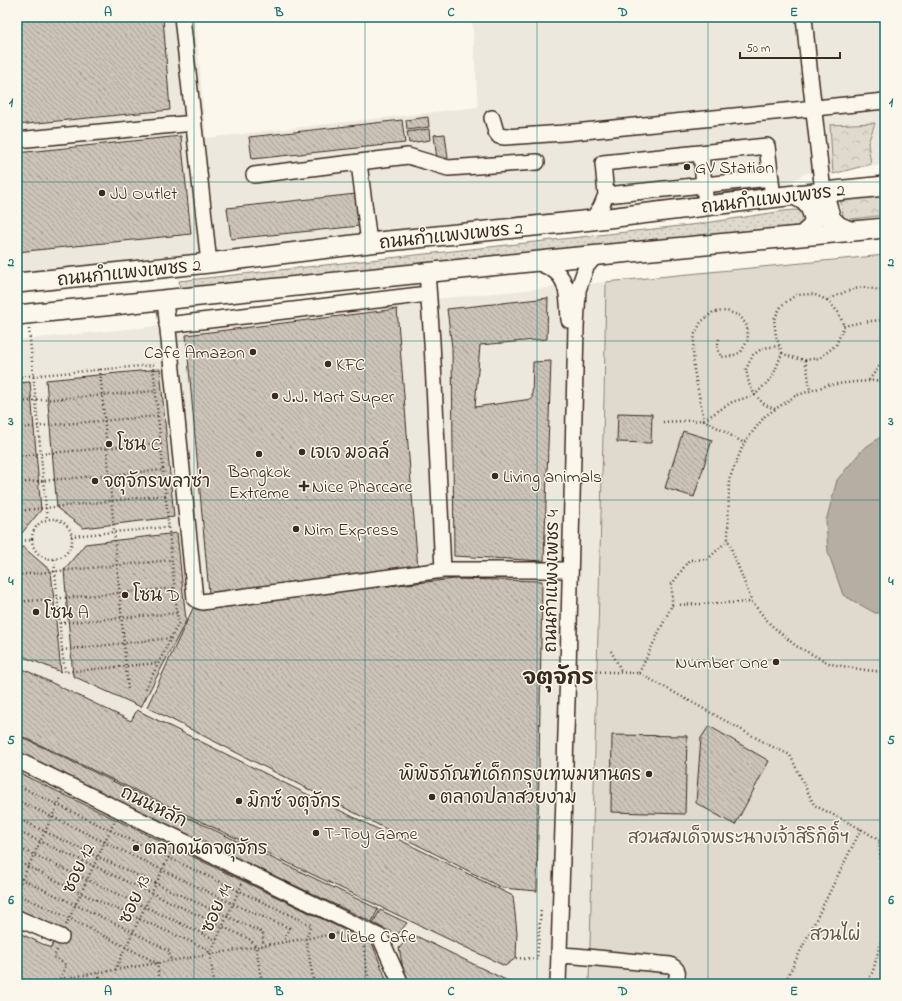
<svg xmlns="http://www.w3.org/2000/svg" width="902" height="1001" viewBox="0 0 902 1001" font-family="'Indie Flower','Playpen Sans Thai',sans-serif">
  <defs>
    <pattern id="grass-dots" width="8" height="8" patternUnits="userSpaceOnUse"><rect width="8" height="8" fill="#dfd9ce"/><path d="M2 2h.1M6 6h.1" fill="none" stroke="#c0bab0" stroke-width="1.8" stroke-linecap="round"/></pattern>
    <pattern id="forest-crowns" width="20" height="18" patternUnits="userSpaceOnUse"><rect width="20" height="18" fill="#dfd9ce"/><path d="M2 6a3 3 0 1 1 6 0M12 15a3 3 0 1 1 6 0" fill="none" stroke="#c0bab0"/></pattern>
    <pattern id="building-back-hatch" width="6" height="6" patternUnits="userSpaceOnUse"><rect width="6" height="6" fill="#ccc4b9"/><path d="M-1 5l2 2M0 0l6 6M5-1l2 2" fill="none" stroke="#a79f96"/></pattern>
  </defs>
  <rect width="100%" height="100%" fill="#fbf7ec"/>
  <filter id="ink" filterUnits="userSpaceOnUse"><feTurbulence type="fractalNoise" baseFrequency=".025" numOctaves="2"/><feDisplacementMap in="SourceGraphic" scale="8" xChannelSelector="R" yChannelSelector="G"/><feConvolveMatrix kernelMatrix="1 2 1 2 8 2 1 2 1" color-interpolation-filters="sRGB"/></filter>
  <g filter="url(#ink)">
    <!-- built -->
    <path fill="#ede8dd" d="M17 17H195L206 138 478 107 472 17H885V165L806 173 784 186 17 274Z
      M606 282 589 984H17V340Z"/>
    <!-- grass -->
    <path fill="url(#grass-dots)" stroke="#8d8276" d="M795 210 801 211 804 218 802 226 797 229 180 290 179 281 699 224 784 211Z"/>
    <!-- forest -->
    <path fill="url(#forest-crowns)" stroke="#8d8276" d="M875 123 868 143 871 164 833 174 830 125Z
      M885 194V215L844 220 840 199Z"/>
    <!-- park -->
    <path fill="#dfd9ce" stroke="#8d8276" d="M885 255V984H589L604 396 606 282Z"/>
    <!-- water -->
    <path fill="#b6aea2" stroke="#85796d" d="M885 434V613H875L843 595 828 552 826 521 837 480 863 449Z"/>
    <!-- building -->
    <path fill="url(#building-back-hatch)" stroke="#3b2a1e" d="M17 17H163L170 110 17 125Z
      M428 117 429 127 407 130 406 120Z
      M402 120 405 143 252 159 249 137Z
      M429 129 430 140 409 143 407 132Z
      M445 134 448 158 437 160 434 135Z
      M181 136 191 234 17 252V153Z
      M356 194 360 226 231 239 227 208Z
      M548 298 547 339 480 345 475 407 532 399 533 362 551 361 544 561 454 556 452 347 447 309Z
      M397 309 418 569 209 593 186 335Z
      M160 369 174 517 83 528 57 508 46 380Z
      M30 382 41 510 22 533H17V383Z
      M618 413 652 414 651 443 617 442Z
      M683 431 712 440 694 497 665 488Z
      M177 533 186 621 141 707 73 676 64 570 85 544Z
      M23 547 51 571 61 672 17 654V548Z
      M455 579 542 581 537 891 502 888 147 707 194 606Z
      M17 666 131 721 137 710 513 896 517 932 516 958 505 966 17 734Z
      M709 726 769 761 735 825 696 803 701 738Z
      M17 735 378 909 372 922 17 754Z
      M612 735 687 736 685 814 611 812Z
      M17 772 372 943 388 984H17V932L51 948 59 929 17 909Z
      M380 910 407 923 397 935 373 923Z
      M412 934 514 984H406L399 948Z"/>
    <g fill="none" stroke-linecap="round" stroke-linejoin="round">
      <!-- minor casing -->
      <g stroke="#3b2a1e" stroke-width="18">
        <path id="minor" d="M182 17 209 263
          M804 17 809 67 823 192
          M492 118 496 132 499 136 505 137 564 133 885 101
          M17 140 194 123
          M701 153 706 206
          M359 163 369 243
          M254 175 408 156 448 168 537 162
          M606 195 771 178
          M592 220 601 207 606 195 603 163 767 146 773 198
          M534 261C542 264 550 267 556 272 569 282 568 305 569 320
          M427 272 432 342 443 570
          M165 300 195 599 199 601 202 602 443 570H570
          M167 325 428 294
          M17 760 380 937 401 984
          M17 918 61 937
          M559 955 576 956 670 965C680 970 678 974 675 984
          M558 984 568 670 576 327 578 290 586 267 596 255"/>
      </g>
      <!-- major casing -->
      <g stroke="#3b2a1e" stroke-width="22">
        <path id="major" d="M823 192 831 219 838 226 849 231
          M795 195 805 201 810 207 814 217 813 226 802 236
          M17 283 209 263 369 243 592 220 795 195 885 186
          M17 315 568 258 885 228"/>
      </g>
      <!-- path -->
      <path stroke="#3b2a1e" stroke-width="2.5" stroke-dasharray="1 3" stroke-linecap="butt" d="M885 296C881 305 878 316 885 325
        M827 300 838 312 844 326
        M29 329 47 520
        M719 339 717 349 722 357 732 356 741 352 748 340 747 326 740 316 727 311 713 312 701 322 695 334 693 349 694 370 704 420 732 402 755 395 773 376 782 353 776 336 774 319 782 305 796 295 813 294 827 300 845 292 862 287 885 291
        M782 353 791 357 805 360 820 358 836 345 844 326 862 322 882 320
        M805 360 808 374 810 391
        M100 369 128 691
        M17 377 153 365 178 624 145 690
        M869 380 885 359
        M885 380 855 382 828 385 795 396 765 416 744 443 729 480 728 540 752 602 770 624 796 646 831 664 865 670 885 672
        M17 402 156 391
        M775 409 765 405 755 395 749 384 746 369 753 355 763 348 779 346
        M663 422 704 420 744 443
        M17 428 158 416
        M17 456 161 443
        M17 483 163 470
        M17 511 166 495
        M32 539a20 20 0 1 1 40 0a20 20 0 1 1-40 0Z
        M71 536 169 527
        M17 541 32 540
        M54 559 62 650 65 672 158 663
        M17 575 172 560
        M17 602 175 588
        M672 605 752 602
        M60 623 177 613
        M62 650 171 638
        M611 651 622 672
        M580 671 639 673 769 745 790 755 814 805 861 829 879 840 885 843
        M639 673 672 605V584L689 560 708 559 728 540
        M17 785C114 833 213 878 311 925L306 939 314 984
        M17 800 233 904 289 928 284 942
        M17 818 98 857 263 933V946
        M17 831 94 866 251 940 256 947 262 984
        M17 847 216 940
        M17 861 81 893 207 949 210 954 214 984
        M17 877 133 932 169 951 171 961
        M17 890 62 796
        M17 894 69 918 157 963 160 984
        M66 925 114 822
        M363 943 369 984
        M57 950 54 957 66 965 58 984
        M210 954 242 884
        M516 958 537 959 541 909
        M115 970 172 850
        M99 973 100 984
        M60 979 340 933
        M784 984 861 829
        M866 984 873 971 881 941 885 908 879 840"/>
      <!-- minor -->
      <use href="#minor" stroke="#fbf7ec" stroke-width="15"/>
      <!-- major -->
      <use href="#major" stroke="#fbf7ec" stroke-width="19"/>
    </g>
  </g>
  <!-- grid -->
  <path fill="none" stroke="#0f766e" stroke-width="1" stroke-opacity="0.55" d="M194 17V984M365 17V984M537 17V984M708 17V984M17 182H885M17 341H885M17 500H885M17 660H885M17 820H885"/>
  <!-- markers -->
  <g fill="#3b2a1e" stroke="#fbf7ec" stroke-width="1.5">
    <circle cx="687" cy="167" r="4"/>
    <circle cx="102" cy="193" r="4"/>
    <circle cx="253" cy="352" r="4"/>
    <circle cx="328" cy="364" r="4"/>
    <circle cx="275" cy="396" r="4"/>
    <circle cx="109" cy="444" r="4"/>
    <circle cx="302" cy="452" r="4"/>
    <circle cx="259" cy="454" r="4"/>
    <circle cx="495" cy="476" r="4"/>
    <circle cx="95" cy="481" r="4"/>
    <path d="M302 480h4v4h4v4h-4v4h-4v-4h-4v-4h4z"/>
    <circle cx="296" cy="529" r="4"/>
    <circle cx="125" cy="595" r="4"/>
    <circle cx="36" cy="612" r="4"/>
    <circle cx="776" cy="662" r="4"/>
    <circle cx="649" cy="774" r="4"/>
    <circle cx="432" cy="797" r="4"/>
    <circle cx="239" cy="801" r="4"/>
    <circle cx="316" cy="833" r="4"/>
    <circle cx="136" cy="848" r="4"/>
    <circle cx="332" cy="936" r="4"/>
  </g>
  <g text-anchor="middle" stroke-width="3" stroke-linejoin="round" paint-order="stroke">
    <!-- poi labels -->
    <g font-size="18" fill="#3b2a1e" stroke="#fbf7ec" text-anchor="start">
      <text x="695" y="173">GV Station</text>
      <text x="110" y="199">JJ Outlet</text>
      <text x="245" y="358" text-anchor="end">Cafe Amazon</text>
      <text x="336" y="370">KFC</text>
      <text x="283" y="402">J.J. Mart Super</text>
      <text x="117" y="450">โซน C</text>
      <text x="310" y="458">เจเจ มอลล์</text>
      <text x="259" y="477" text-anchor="middle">Bangkok<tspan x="259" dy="21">Extreme</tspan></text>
      <text x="503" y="482">Living animals</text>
      <text x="103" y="487">จตุจักรพลาซ่า</text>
      <text x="312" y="492">Nice Pharcare</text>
      <text x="304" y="535">Nim Express</text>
      <text x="133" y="601">โซน D</text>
      <text x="44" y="618">โซน A</text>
      <text x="768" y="668" text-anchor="end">Number One</text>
      <text x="641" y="780" text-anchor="end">พิพิธภัณฑ์เด็กกรุงเทพมหานคร</text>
      <text x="440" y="803">ตลาดปลาสวยงาม</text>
      <text x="247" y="807">มิกซ์ จตุจักร</text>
      <text x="324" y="839">T-Toy Game</text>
      <text x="144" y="854">ตลาดนัดจตุจักร</text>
      <text x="340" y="942">Liebe Cafe</text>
    </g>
    <!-- street labels -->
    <g font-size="18" fill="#3b2a1e" stroke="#fbf7ec">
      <text transform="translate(773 198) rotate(-7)" y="6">ถนนกำแพงเพชร 2</text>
      <text transform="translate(451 235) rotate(-6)" y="6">ถนนกำแพงเพชร 2</text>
      <text transform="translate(129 272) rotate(-6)" y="6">ถนนกำแพงเพชร 2</text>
      <text transform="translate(551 581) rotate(-89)" y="6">ถนนกำแพงเพชร 4</text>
      <text transform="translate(154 806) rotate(26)" y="6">ถนนหลัก</text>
      <text transform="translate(78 868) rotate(-65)" y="6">ซอย 12</text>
      <text transform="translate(134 899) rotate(-65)" y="6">ซอย 13</text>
      <text transform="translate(216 908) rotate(-66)" y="6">ซอย 14</text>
    </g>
    <!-- park labels -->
    <g font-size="18" fill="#64564a" stroke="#fbf7ec">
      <text x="739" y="843">สวนสมเด็จพระนางเจ้าสิริกิติ์ฯ</text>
      <text x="835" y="940">สวนไผ่</text>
    </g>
    <!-- district labels -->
    <g font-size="22" font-weight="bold" fill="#3b2a1e" stroke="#fbf7ec">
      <text x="558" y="684">จตุจักร</text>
    </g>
  </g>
  <!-- margin -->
  <rect width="902" height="1001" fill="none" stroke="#fbf7ec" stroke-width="44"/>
  <!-- scale -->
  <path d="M740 52v6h100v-6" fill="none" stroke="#3b2a1e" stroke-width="2"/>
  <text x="746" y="52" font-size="12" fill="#3b2a1e" stroke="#fbf7ec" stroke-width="3" paint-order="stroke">50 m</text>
  <rect x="22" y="22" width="858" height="957" fill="none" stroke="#0f766e" stroke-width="1.5"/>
  <g font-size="13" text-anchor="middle" font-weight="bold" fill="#0f766e">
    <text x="108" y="16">A</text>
    <text x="279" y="16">B</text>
    <text x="451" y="16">C</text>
    <text x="623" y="16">D</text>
    <text x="794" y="16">E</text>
    <text x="11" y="106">1</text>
    <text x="891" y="106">1</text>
    <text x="11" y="266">2</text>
    <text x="891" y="266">2</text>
    <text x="11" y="425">3</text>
    <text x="891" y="425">3</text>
    <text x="11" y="585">4</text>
    <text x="891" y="585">4</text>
    <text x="11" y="744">5</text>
    <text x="891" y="744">5</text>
    <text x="11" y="904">6</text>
    <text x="891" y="904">6</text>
    <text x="108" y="995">A</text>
    <text x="279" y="995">B</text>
    <text x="451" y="995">C</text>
    <text x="623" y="995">D</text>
    <text x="794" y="995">E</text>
  </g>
</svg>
